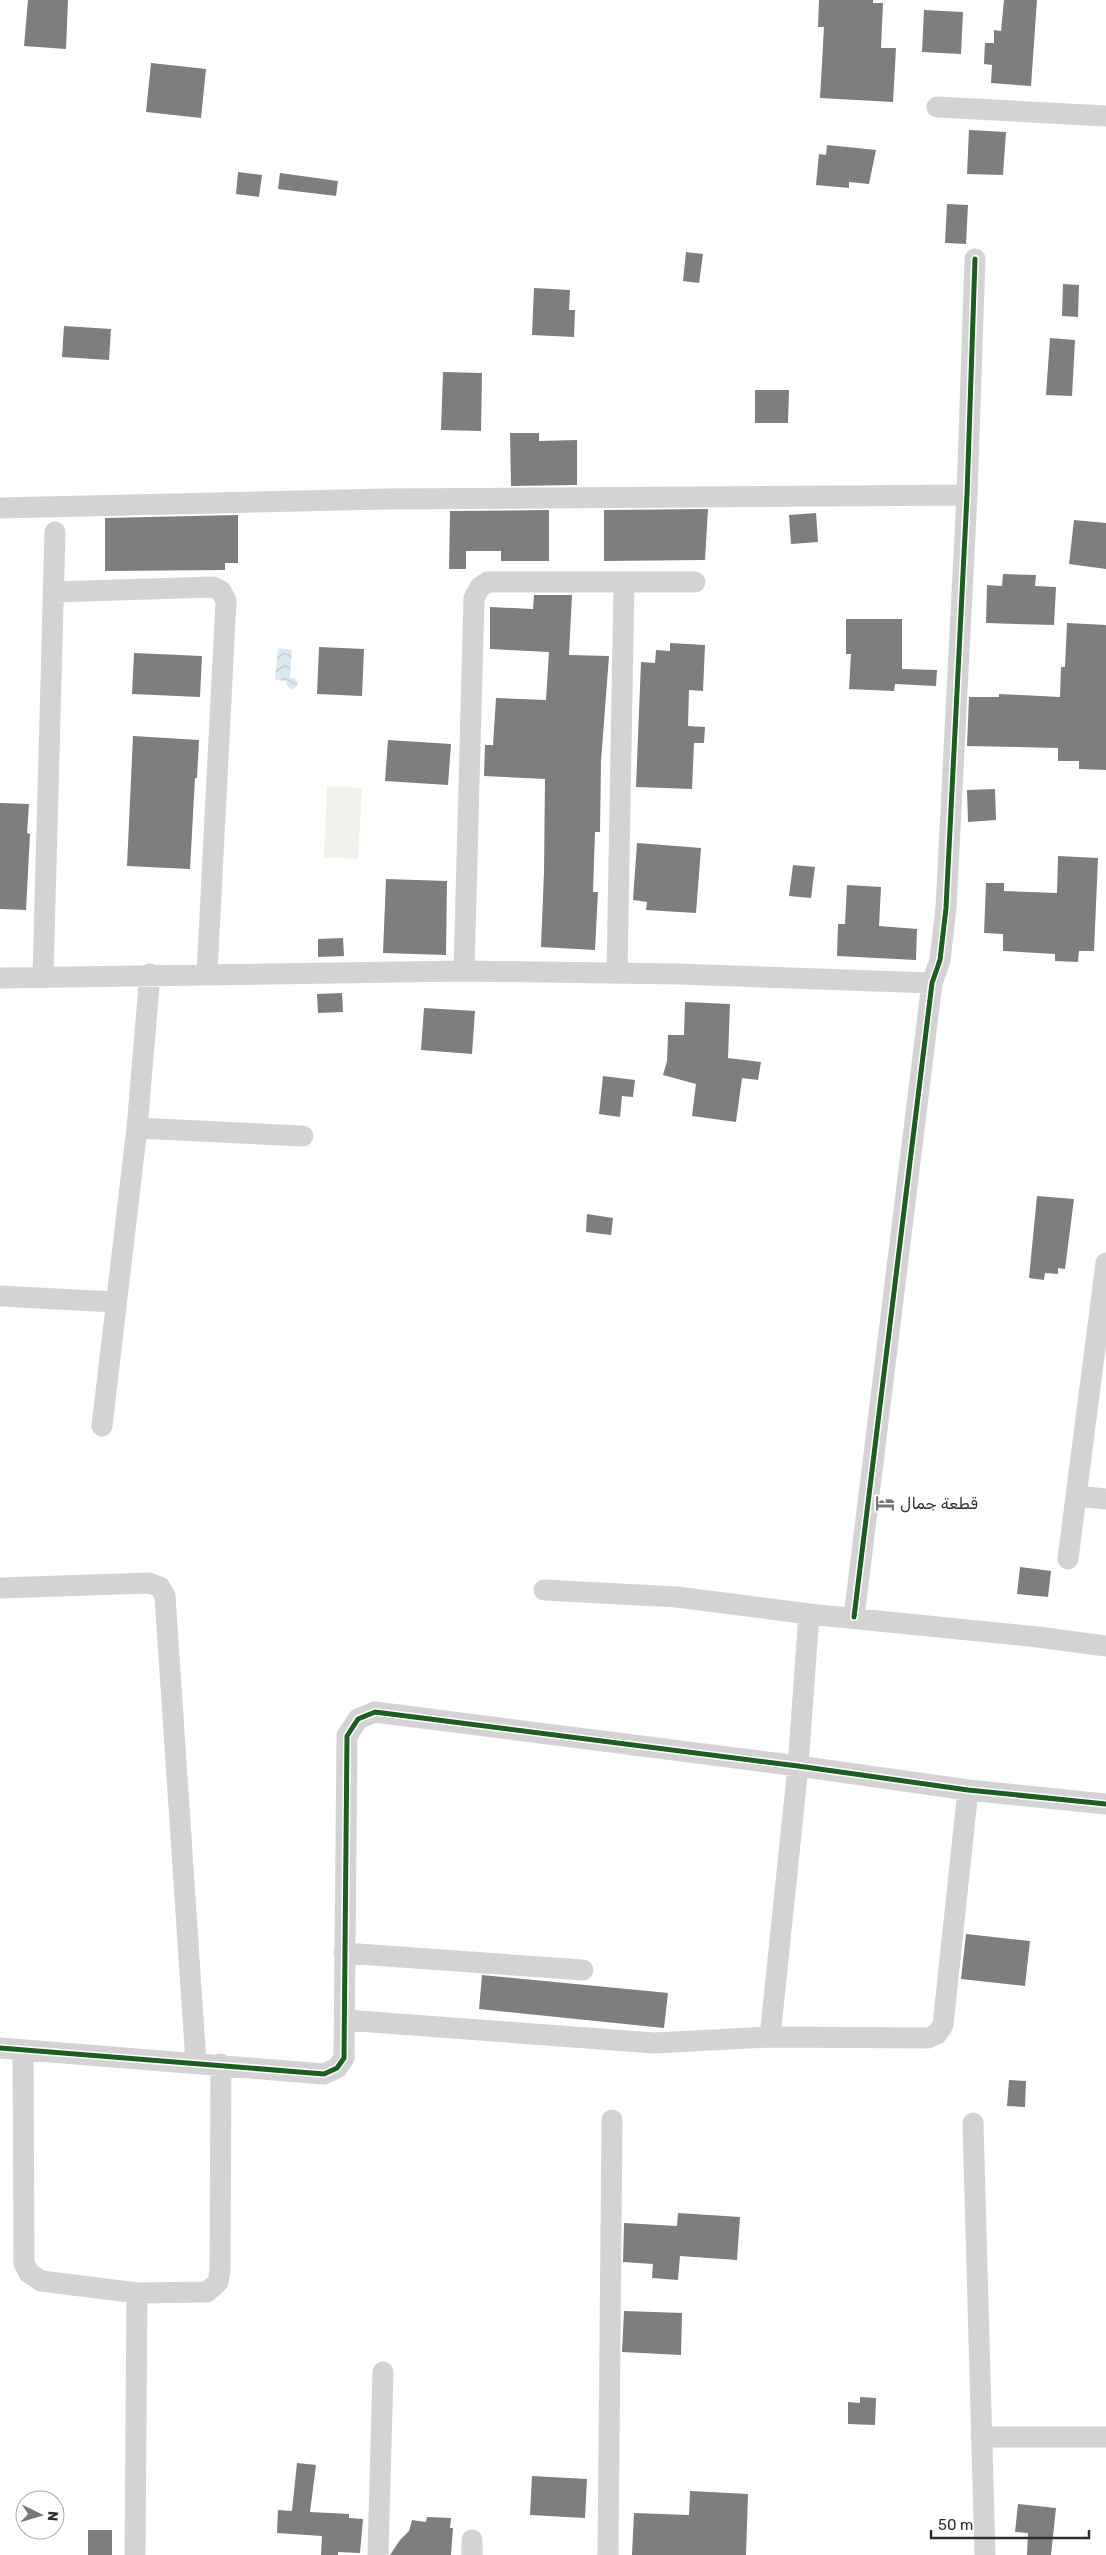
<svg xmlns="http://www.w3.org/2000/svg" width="1106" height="2555" viewBox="0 0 1106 2555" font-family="Rubik,Cairo,sans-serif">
  <defs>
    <pattern id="water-waves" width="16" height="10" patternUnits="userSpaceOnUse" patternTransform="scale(1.25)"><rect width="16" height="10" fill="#dbe8ef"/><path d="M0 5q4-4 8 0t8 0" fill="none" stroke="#bcc7cd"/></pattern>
  </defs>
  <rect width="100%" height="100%" fill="#fff"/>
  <!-- pitch -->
  <path fill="#f0f3ec" d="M327 786 362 788 358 859 324 857Z"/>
  <!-- water -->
  <path fill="url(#water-waves)" d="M278 648 292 650 290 678H295L298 684 293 690 287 686 286 681 275 680Z"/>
  <!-- building -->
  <path fill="#7e7e7e" d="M28 0H68L66 49 24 46Z
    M819 0H873V3H883L881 48H896L893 102 820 98 824 27H818Z
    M1004 0H1037L1031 86 991 83 992 65 984 64 985 43H994V30L1001 31Z
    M924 10 963 12 961 54 922 52Z
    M151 63 206 69 201 118 146 112Z
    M969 130 1006 132 1003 175 967 174Z
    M827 145 876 150 869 184 849 182V188L816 185 819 154 826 155Z
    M238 172 262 175 259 197 236 194Z
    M280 173 338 181 336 196 278 189Z
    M947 204 968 205 966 244 945 243Z
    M686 252 703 254 699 283 683 281Z
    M1063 284 1079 285 1078 317 1062 316Z
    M534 288 570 290 569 310H575L574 337 532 335Z
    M64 326 111 329 109 360 62 357Z
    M1050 338 1075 340 1072 396 1046 395Z
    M443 372 482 373 481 431 441 430Z
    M755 390H789L788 423H755Z
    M510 433H539V441L577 440V485L511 486Z
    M708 509 705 560 604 561V510Z
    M549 510V561H501V551H466V569H449L450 511Z
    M816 513 818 542 791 544 789 515Z
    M238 515V563H225V570L105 571V518Z
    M1074 520 1106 523V569L1069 564Z
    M1003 574 1036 575 1035 586 1056 587 1054 625 986 623 987 585 1002 586Z
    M534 595H572L569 655 609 656 601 761 600 832H595L593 892H598L595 950 541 947 544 872 545 779 484 776 485 745H493L496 698 546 700 549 652 490 649V607L533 609Z
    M846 619H902V669L937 670 936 686 895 684 894 691 849 689 851 654H846Z
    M1067 623 1106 625V770L1079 769V761H1058V748L967 746 969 697H999V694L1060 697 1061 667H1065Z
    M670 643 705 645 703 691 689 690 688 726 705 727 704 743H694L692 789 636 787 641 662 655 663 656 650 670 651Z
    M319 647 364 649 362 696 317 694Z
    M134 653 202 656 200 697 132 694Z
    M133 736 199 740 197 778H195L190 869 127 866Z
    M388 740 451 744 448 785 385 781Z
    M995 789 996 820 968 822 967 790Z
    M0 803 29 804 27 833 30 834 26 910 0 909Z
    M637 843 701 848 696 913 646 910 647 902 633 900Z
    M1058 856 1098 858 1094 951H1079L1078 962 1055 961V954L1003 951V934L984 933 986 883H1004V891L1057 893Z
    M793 865 815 867 811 898 789 896Z
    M386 879 447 881 446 955 383 953Z
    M847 885 881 887 879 926 917 929 916 960 837 956 838 924H845Z
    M343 938 344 956 318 957V939Z
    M342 993 343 1012 318 1013 317 994Z
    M685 1002 730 1004 728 1058 761 1062 758 1080 742 1078 736 1122 692 1116 696 1084 663 1075 667 1061 668 1035H684Z
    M424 1008 475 1011 472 1054 421 1050Z
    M603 1076 635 1080 633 1097 622 1096 620 1117 599 1114Z
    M1037 1196 1074 1199 1065 1269 1058 1268V1274L1045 1273 1044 1280 1029 1278Z
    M587 1214 613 1218 611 1235 586 1232Z
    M1020 1567 1051 1571 1048 1597 1017 1594Z
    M966 1934 1030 1941 1025 1986 961 1979Z
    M482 1975 668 1993 664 2028 479 2009Z
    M1009 2080 1026 2081 1025 2107 1007 2106Z
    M678 2213 740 2217 737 2260 680 2256 678 2280 652 2278 653 2264 623 2262 624 2223 677 2226Z
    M624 2311 682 2313 681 2355 622 2352Z
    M860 2397 876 2398 875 2425 848 2424V2402L860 2403Z
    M297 2463 316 2465 310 2512 349 2514V2518L363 2519 360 2553 338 2552V2555H321L322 2536 277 2533 278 2510 292 2511Z
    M532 2476 587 2479 585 2518 530 2515Z
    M690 2491 748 2494 746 2555H632L634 2513 689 2515Z
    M1018 2504 1056 2508 1051 2555H1027L1028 2533 1015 2532Z
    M427 2517 451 2518 450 2528H453L451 2555H390L400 2540 409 2531 412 2520 426 2522Z
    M88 2530H112V2555H88Z"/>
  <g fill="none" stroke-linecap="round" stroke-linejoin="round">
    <!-- minor -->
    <path stroke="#d3d3d3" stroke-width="21" d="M937 107 1106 116
      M0 508 386 499 967 495
      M53 592 213 587 221 591 226 601 207 974
      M464 971 474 598 480 587 488 582H695
      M617 973 624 582
      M43 977 55 532
      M0 978 464 971 678 974 932 983
      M137 1128 303 1136
      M0 1296 115 1302
      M102 1426 137 1128 150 974
      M1076 1496 1106 1499
      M1068 1559 1106 1263
      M0 1588 149 1583 160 1587 165 1596 196 2063
      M544 1590 677 1597 809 1614 1038 1637 1106 1646
      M809 1614 798 1766 770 2037 928 2038 937 2034 943 2025 968 1790
      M854 1617 932 983 940 960 946 908 967 495 975 259
      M344 1953 583 1970
      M345 2020 654 2043 770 2037
      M0 2048 324 2074 337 2068 344 2058 347 1736 358 1719 375 1712 798 1766 968 1790 1106 1804
      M23 2050 24 2263 29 2273 41 2281 137 2293
      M973 2123 985 2555
      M981 2437H1106
      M135 2555 137 2293 207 2292 218 2282 220 2270 221 2064
      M378 2555 383 2372
      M472 2555V2540
      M608 2555 612 2120"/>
    <!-- cycleway casing -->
    <g stroke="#fff" stroke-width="8">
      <path id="cycleway" d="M854 1617 932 983 940 960 946 908 967 495 975 259
        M0 2048 324 2074 337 2068 344 2058 347 1736 358 1719 375 1712 798 1766 968 1790 1106 1804"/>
    </g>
    <!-- cycleway -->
    <use href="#cycleway" stroke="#1b5e20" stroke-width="5"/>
  </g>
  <!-- icons -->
  <defs>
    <g id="hotel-bare" transform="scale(1.5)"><path d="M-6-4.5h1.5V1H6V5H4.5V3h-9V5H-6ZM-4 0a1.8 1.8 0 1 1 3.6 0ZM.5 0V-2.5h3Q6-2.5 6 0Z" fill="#777" stroke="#fff" stroke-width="2.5" paint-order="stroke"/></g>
  </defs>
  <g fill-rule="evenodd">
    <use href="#hotel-bare" x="885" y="1503"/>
  </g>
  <g text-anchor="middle" stroke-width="5" stroke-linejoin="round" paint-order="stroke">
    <!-- poi labels -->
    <g font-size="16" fill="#2e2e2e" stroke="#fff" text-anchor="start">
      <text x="900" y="1509">قطعة جمال</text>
    </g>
  </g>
  <!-- north arrow -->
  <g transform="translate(40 2515) rotate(95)"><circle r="24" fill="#ffffff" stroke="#ababab"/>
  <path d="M0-4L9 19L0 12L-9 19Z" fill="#777777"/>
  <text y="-8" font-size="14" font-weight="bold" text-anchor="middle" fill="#2e2e2e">N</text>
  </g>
  <!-- scale -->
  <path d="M931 2530v8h158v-8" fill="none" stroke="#2e2e2e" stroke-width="2.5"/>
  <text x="938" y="2530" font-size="15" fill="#2e2e2e" stroke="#ffffff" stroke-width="4" paint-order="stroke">50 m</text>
</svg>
